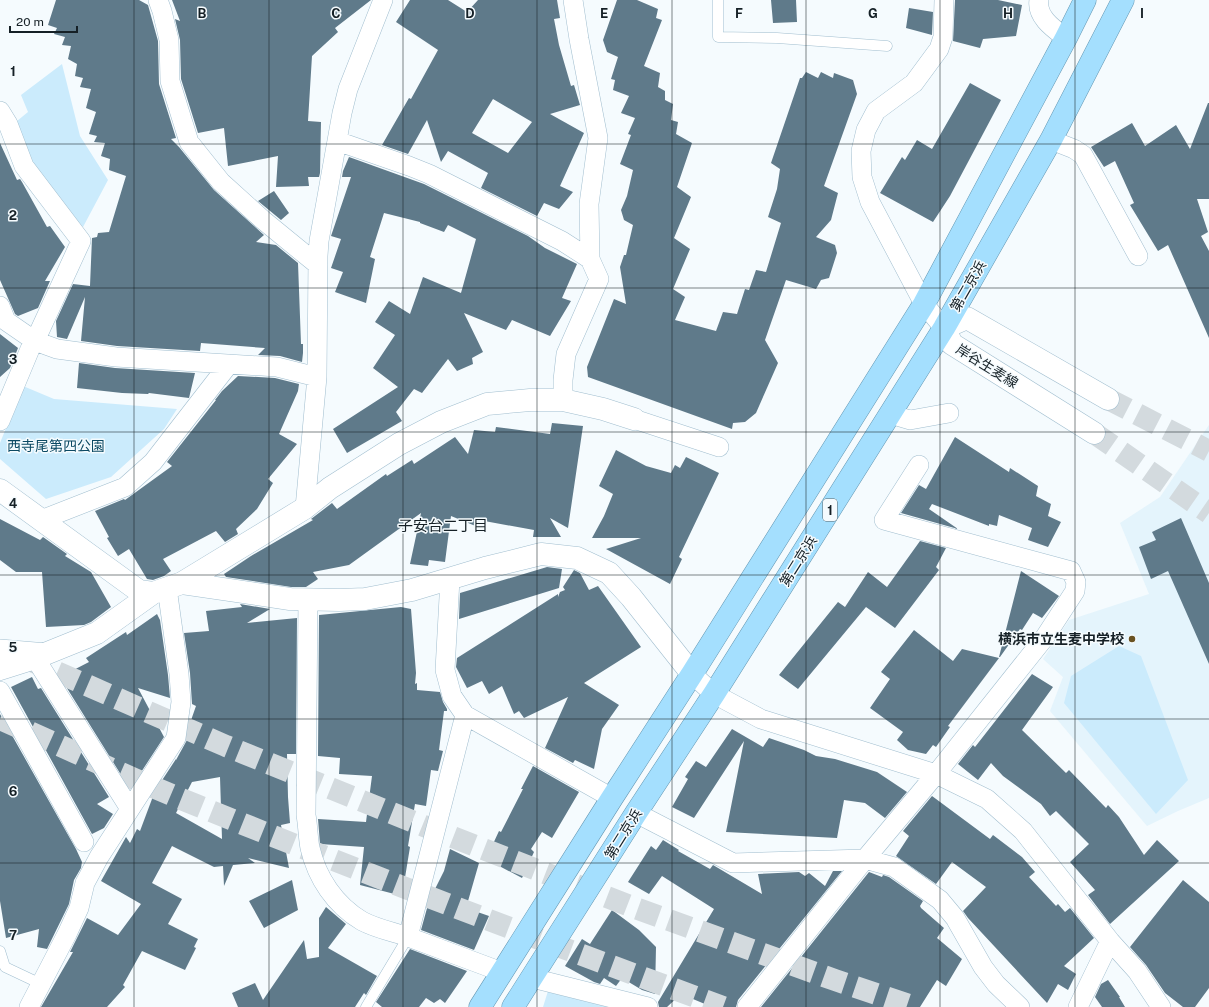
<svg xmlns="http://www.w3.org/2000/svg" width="1209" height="1007" viewBox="0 0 1209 1007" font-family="'Public Sans','Noto Sans JP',sans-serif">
  <rect width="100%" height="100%" fill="#f5fbfe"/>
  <!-- built -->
  <path fill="#e4f4fc" d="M1209 425V798L1178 811 1147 826 1050 711 1063 677 1043 659 1069 620 1149 594 1120 523 1160 497Z"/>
  <!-- green -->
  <path fill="#cbebfc" d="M62 64 80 136 108 180 83 227 33 167 17 121 28 112 21 95Z
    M23 386 54 399 177 409 164 429 111 477 46 499 0 459V443Z
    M1119 646 1141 656 1188 780 1156 814 1064 703 1071 676Z
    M548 991 609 1007H543Z"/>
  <!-- building -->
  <path fill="#5f7a8a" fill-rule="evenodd" d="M56 0H139L148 5 158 41 159 84 176 138 171 139 179 147 214 190 264 235 256 242 276 245 298 263 301 344H303V353L302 362 280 356 258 355 265 348 201 343 200 351 117 346 81 341 85 297 67 339 57 337 56 321 73 284 90 286 92 238 97 237 98 233 109 232 126 176 109 170 110 159 101 156 105 143 94 142 97 136 89 134 96 112 86 108 91 89 80 87 83 78 75 76 77 64 68 59 71 46 62 45 65 37 54 34 57 28 48 25Z
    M172 0H371L335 28 338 32 312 56 308 121 321 122 320 173 319 177H308L309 186 276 187 278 156 228 166 224 128 198 133 181 79 180 40 175 19 180 21Z
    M410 0H448L467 12 478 0H557L560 18 554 19 559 45 571 86 574 85 580 105 550 114 584 133 560 186 573 192 559 209 544 203 537 216 481 188 488 173 448 151 441 162 427 120 408 154 382 145 409 98 411 99 438 50 396 22ZM493 99 532 122 508 153 472 133Z
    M617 0H637L658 9 656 18 662 20 644 66 660 73 658 87 665 91V100L673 104 671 120 678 122 676 134 692 143 677 187 691 197 674 238 690 249 673 289 685 297 675 320 716 331 723 312 737 314 745 289 749 290 756 270 766 272 781 223 768 217 777 189 780 169 771 163 800 78H802L806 72 818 78 821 72 833 78 834 73 853 80 857 94 824 186 838 193 831 220 816 237 835 245 837 253 829 278 821 280 816 289 786 280 765 340 778 363 756 413 745 422 733 423 732 429 588 377 587 367 614 299 626 304 620 267 624 255H626L633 225 624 220 621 210 627 196 633 170 620 164 631 135 628 134 635 118 621 113 629 96 613 90 615 80 611 79 618 57 607 52 603 40Z
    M771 0H796L797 22 773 23Z
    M955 0H998L1022 5 1016 36 983 39 980 48 953 41Z
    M909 8 933 12 932 35 906 28Z
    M970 83 1001 100 950 196 933 222 880 193 902 157 905 160 917 140 932 149Z
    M1208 103H1209V199H1197L1208 232 1201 236 1209 251V338L1168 245 1158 251 1130 205 1134 203 1115 161 1104 167 1091 147 1132 123 1145 146 1176 125 1190 149Z
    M0 143 17 180 20 179 22 182 47 227 50 226 65 247 45 281H50L38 308 18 316 15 314 0 280Z
    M349 157 424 184 528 236 545 248 577 264 562 298 571 301 550 336 512 320 506 330 464 313 483 352 472 358 473 364 457 371 448 359 422 393 414 389 396 412 402 421 347 453 333 429 398 387 373 368 395 335 375 322 389 301 410 314 423 277 461 293 476 239 448 225 444 232 420 223V222L384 213 370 257 375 259 366 303 335 292 343 272 331 268 341 239 331 236 351 177H342L343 171Z
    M274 191 289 213 281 220 258 201Z
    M0 334 18 348 10 368 0 377Z
    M79 363 115 368 195 373 189 398 149 393 148 394 122 393 77 388Z
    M238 376 275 378 299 384 298 391 279 434 297 444 268 479 273 483 257 509 236 529 238 534 225 542 216 531 163 559 171 571 164 576 153 580 147 579 129 549 118 556 107 538 109 537 95 511 124 499 125 500 172 466 167 462 216 400H215L222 391Z
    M552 423 583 426 568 528 550 518 561 537H533L534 530 479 520 478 527 451 516 445 562 429 560 428 566 410 564 421 513 349 565 313 572 318 579 306 587H291L226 577 224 574 251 556 313 520 311 519 332 503 337 509 386 474 387 476 412 460 414 464 455 437 468 454 474 430 495 432 496 427 550 434Z
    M955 437 1009 472 1010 468 1038 486 1036 496 1051 504 1048 516 1061 522 1048 547 1028 540 1032 528 999 515 997 526 989 524V526L932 504 929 509 958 529 901 513 919 485 926 489Z
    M616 450 646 466 671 473 675 465 680 468 686 457 719 473 679 557 682 559 670 584 606 549 641 538H592L604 516 613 494 599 486Z
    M1181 518 1209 583V664L1168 571 1151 579 1139 547 1156 540 1152 532Z
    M0 519 40 540 43 537 67 554 65 556 91 572 111 607 91 622 84 625 46 627 42 572H16L0 560Z
    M920 541 946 548 936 567 939 570 895 628 866 607 798 689 779 675 838 602 845 607 868 572 887 587Z
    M547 567 562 569 559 588 459 619 460 593Z
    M574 570 580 573 589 590 598 586 641 647 584 683 619 705 602 729 594 769 575 760 573 763 545 748 568 697 524 718 519 711 514 714 502 686 489 694 482 681 467 688 456 667 457 658 558 594V597L560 592 565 590 563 587Z
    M1021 571 1059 596 1042 618 1033 613 1022 630 1020 629 1000 657H999Z
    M240 604 270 609 247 623 297 618 296 754H287L288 797 290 823 281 825 289 868 248 858 255 863 233 865 224 886 223 866 214 867 172 846 152 883 182 899 168 924 198 939 194 947 196 948 185 970 142 951 123 985 125 987 107 1007H41L73 952H70L87 918 118 935 141 904 101 881 126 837 130 843 137 829 140 831 155 791 176 759V760L187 740 189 726 196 706 192 704 190 673 184 633 209 631 206 611 242 607ZM220 777 222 839 176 813 192 782Z
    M401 607 411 609 416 673 415 684 417 683V690L440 692 443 702 447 709V711H444L439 750 443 751 438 771 431 770 426 806 415 804 408 846 410 847 402 896 360 885 364 847 320 844 318 819 366 822 372 776 339 774 340 758 318 756 319 615Z
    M157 614 160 620 168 675 170 698 138 688 164 737 134 783 128 786 60 677 89 662 86 658 126 632 127 635Z
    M914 630 953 661 962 649 999 658 948 726 950 727 936 747 933 745 926 754 908 750 897 740 903 732 870 708 890 679 881 672Z
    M1032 674 1053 687 1022 730 1066 773 1069 770 1106 808 1108 805 1119 817 1144 855 1157 840 1179 861 1110 924 1088 895 1095 890 1070 862 1089 844 1056 811 1050 816 1041 804 1003 776 991 763 978 780 958 764 973 745 975 747Z
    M32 677 38 689 41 688 109 797 97 804 113 814 104 828 92 834 11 687Z
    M0 714 76 849 82 862 81 868 74 880 69 904 47 949 37 947 39 929 6 938 0 901Z
    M732 729 763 747 769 738 804 750 816 756 835 759 877 772 907 792 885 818 865 803 844 800 837 838 726 832 744 741 694 818 672 807 688 779 685 777 696 761 706 767Z
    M533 766 579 792 552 838 542 832 531 849 534 852 522 878 486 859 499 831 501 832 523 789H521Z
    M932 796 990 839 993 835 1022 857 1035 872 1029 877 1056 906 1058 904 1065 912 1070 908 1094 938 1064 966 1076 974 1068 990 1058 984 1047 1003 968 918 963 911 986 887 952 862 936 884 896 856 909 836 903 831Z
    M663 840 679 850 678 851 710 869 713 865 762 894 758 874 799 872 805 876 809 873 825 886 833 871H842L738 1000 736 1007H712L681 994 667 1007H659L658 1002 714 909 662 876 649 894 628 882 651 846 656 850Z
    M450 849 479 863 466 908 489 916 474 950 421 930 429 901 444 871Z
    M869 872 882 877 883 875 889 877 923 901 920 906 921 908 944 928 937 938 962 959 946 986 937 980 920 1007H761Z
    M292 880 298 910 264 928 249 901Z
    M1183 880 1209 902V988L1195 1007H1183L1165 993 1146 965 1130 947Z
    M326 907 346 924 328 948 377 976 366 995 364 993 355 1007H238L232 993 255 983 263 1000 304 940 307 959 319 957V918Z
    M612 910 639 930 656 947 655 994 642 990 622 978 616 986 604 978 600 984 594 982 565 966 582 939 590 944Z
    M410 949 467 971 445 1003 440 999 434 1003 426 998 419 1007H382L376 1002Z
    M1108 980 1120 997H1119L1125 1007H1102L1095 997 1101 984Z"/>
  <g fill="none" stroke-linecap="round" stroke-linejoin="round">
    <!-- tertiary-tunnel -->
    <path stroke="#d3dade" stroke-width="22" stroke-dasharray="22 11" stroke-linecap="butt" d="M1108 399 1209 451
      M1094 433 1209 513"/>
    <!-- motorway-tunnel -->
    <path stroke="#d3dade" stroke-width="22" stroke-dasharray="22 11" stroke-linecap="butt" d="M27 659 226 746 424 826 630 906 835 980 915 1007
      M0 719C67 748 133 780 201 807 373 877 548 943 723 1007"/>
    <!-- service casing -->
    <g stroke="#a1becf" stroke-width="11">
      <path id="service" d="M718 0V37L777 38 887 46
        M0 951 5 967 41 984
        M366 1007 408 937"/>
    </g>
    <!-- minor casing -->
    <g stroke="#a1becf" stroke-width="20">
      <path id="minor" d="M158 0 162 11 169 40 170 81 189 142 221 182 263 220 318 265
        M1039 0C1036 17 1054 29 1066 38
        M0 111 8 124 24 166 81 241 35 341 30 349 0 421
        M1051 140 1074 149 1083 155 1138 256
        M337 141 409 166 429 174 562 241 590 259
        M0 306 6 321 35 341 57 349 116 357 277 367 317 377
        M944 328 924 304 870 202 862 177 861 151 866 130 876 111 914 83 939 49 943 37 944 0
        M563 400V380L566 354 599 279 590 259 589 204 598 138 579 39 573 0
        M890 414 910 420 949 413
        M634 419 719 447
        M305 508 317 377 318 256 319 241 342 113 348 89 383 0
        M41 520 125 487 153 462 229 364
        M450 579 445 670 452 696 465 715 612 798
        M308 599 306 815C308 826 308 838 310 848 317 878 335 905 362 921 377 929 394 932 411 938 441 949 472 961 502 972
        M0 649 47 653
        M35 658 130 809
        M692 674 714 694 761 719 936 774 987 799 1023 831 1110 941 1137 971 1161 1007
        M0 691 84 842
        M636 813 733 863 865 859 894 867 940 900 955 918 983 967 996 984 1020 1007
        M408 937 465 715
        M532 978 648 1007
        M29 1007 67 934 79 908 85 883 99 857 176 738 181 702 179 674 167 588
        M747 1007 865 859 936 774 1045 637 1075 591 1076 582 1071 571 884 520 919 465
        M1078 1007 1110 941"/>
    </g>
    <!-- tertiary casing -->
    <g stroke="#a1becf" stroke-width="23">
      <path id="tertiary" d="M1094 433 952 344 944 328 967 318 1108 399
        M0 490 139 591 153 593
        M182 583 290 599 339 600 365 599 412 590 485 568 541 554 577 558 609 573 631 597 692 674
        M0 669 35 658 97 633 153 593 182 583 305 508 330 488 399 444 441 422 487 404 530 400H563L603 409 634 419"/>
    </g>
    <!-- trunk casing -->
    <g stroke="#6497b2" stroke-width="23">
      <path id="trunk" d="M480 1007 612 798 692 674 924 304 1066 38 1085 0
        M513 1007 636 813 714 694 944 328 1051 140 1123 0"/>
    </g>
    <!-- service -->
    <use href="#service" stroke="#fff" stroke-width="10"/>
    <!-- minor -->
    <use href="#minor" stroke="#fff" stroke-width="19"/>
    <!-- tertiary -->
    <use href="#tertiary" stroke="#fff" stroke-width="22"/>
    <!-- trunk -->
    <use href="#trunk" stroke="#a4dffe" stroke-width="22"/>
  </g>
  <!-- grid -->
  <path fill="none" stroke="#152026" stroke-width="1" stroke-opacity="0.55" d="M134 0V1007M269 0V1007M403 0V1007M537 0V1007M672 0V1007M806 0V1007M940 0V1007M1075 0V1007M0 144H1209M0 288H1209M0 432H1209M0 575H1209M0 719H1209M0 863H1209"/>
  <!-- markers -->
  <circle fill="#695222" stroke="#f5fbfe" stroke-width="1.5" cx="1132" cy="639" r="4"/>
  <g text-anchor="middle" stroke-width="3" stroke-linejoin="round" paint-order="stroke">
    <!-- shield labels -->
    <rect fill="#f5fbfe" stroke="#586267" stroke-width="1" x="823" y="499" width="14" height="22" rx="3"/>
    <g font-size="13" font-weight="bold" fill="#152026">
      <text x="830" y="515">1</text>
    </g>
    <!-- street labels -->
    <g font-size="14" fill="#152026" stroke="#f5fbfe">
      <text transform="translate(968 286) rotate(-60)" y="5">第二京浜</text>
      <text transform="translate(987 366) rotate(32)" y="5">岸谷生麦線</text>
      <text transform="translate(798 561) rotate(-58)" y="5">第二京浜</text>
      <text transform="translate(623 834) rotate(-58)" y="5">第二京浜</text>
    </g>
    <!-- park labels -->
    <g font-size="14" fill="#0b4963" stroke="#f5fbfe">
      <text x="56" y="451">西寺尾第四公園</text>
    </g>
    <!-- poi labels -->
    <g font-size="14" font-weight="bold" fill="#152026" stroke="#f5fbfe" text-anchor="end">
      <text x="1124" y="644">横浜市立生麦中学校</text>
    </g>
    <!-- neighbourhood labels -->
    <g font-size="15" fill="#152026" stroke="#f5fbfe">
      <text x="443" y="531">子安台二丁目</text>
    </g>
  </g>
  <g font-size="13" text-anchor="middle" font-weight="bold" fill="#152026" stroke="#f5fbfe" stroke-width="3" stroke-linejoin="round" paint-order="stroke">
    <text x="202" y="18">B</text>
    <text x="336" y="18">C</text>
    <text x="470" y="18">D</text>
    <text x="604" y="18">E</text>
    <text x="739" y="18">F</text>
    <text x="873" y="18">G</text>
    <text x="1008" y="18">H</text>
    <text x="1142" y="18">I</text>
    <text x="13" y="76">1</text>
    <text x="13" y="220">2</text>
    <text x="13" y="364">3</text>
    <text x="13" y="508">4</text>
    <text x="13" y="652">5</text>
    <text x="13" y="796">6</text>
    <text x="13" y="940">7</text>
  </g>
  <!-- scale -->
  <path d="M10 26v6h67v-6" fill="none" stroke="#152026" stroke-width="2"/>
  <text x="16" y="26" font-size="12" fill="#152026" stroke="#f5fbfe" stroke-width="3" paint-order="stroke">20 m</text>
</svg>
